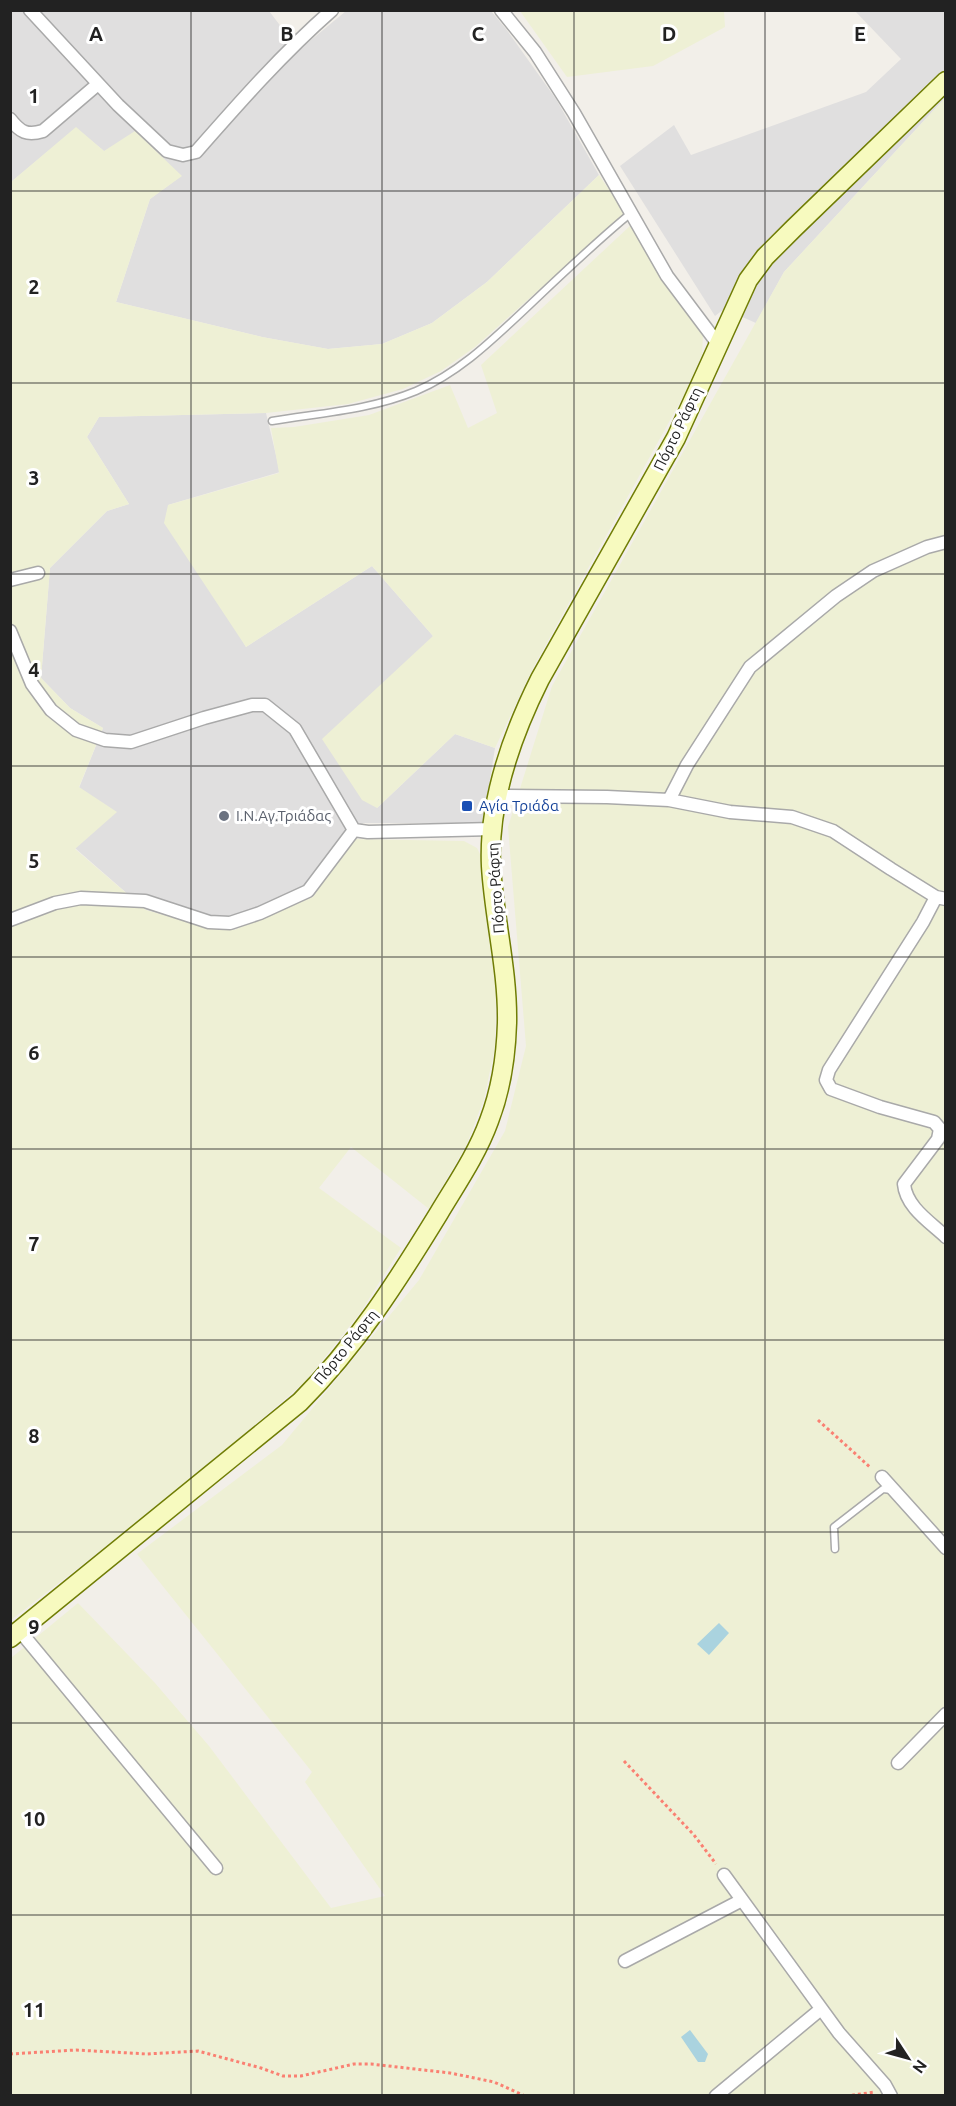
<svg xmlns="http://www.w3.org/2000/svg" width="956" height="2106" viewBox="0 0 956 2106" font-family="Ubuntu,sans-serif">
  <rect width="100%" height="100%" fill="#f2efe9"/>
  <!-- residential -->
  <path fill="#e0dfdf" d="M11 10 269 11 299 50 346 11H491L506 29 556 99 599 175 487 282 432 323 382 344 328 349 262 337 116 302 150 199 181 176 104 151 76 128 11 182Z
    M855 11H945V98L784 272 756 323 724 309 715 316 620 166 674 125 691 155 866 92 901 59Z
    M266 413 280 472 168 505 246 647 372 566 433 636 377 808 455 734 495 748 483 823H363L313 897 234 930 210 928 146 910 75 848 79 788 103 728 70 708 41 678 50 568 107 511 129 504 87 437 99 417Z"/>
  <!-- farmland -->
  <path fill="#eef0d5" d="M520 11H724L725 27 653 66 567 77Z
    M945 98V2095L11 2096V1658L78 1603 155 1683 209 1746 331 1908 385 1896 305 1782 312 1772 137 1554 282 1445 419 1280 505 1131 526 1046 508 827 552 686 784 272Z
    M76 127 104 151 135 131 182 176 150 199 116 302 262 337 328 349 382 344 432 323 487 282 599 175 625 213 475 347 441 371 403 389 348 404 266 413 99 417 87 437 129 504 107 511 50 568 41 678 70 708 103 728 79 787 117 812 75 849 146 910 210 928 234 930 313 897 352 839 464 841 477 848 483 860 496 990 495 1047 484 1099 466 1146 429 1209 351 1147 319 1188 401 1248 360 1313 306 1381 180 1489 11 1620V182Z
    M631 225 662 280 703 335 702 355 684 395 534 666 495 748 455 734 377 808 362 800 322 739 433 636 372 566 246 647 164 523 168 505 279 473 271 428 294 427 369 415 450 385 468 428 497 413 481 365Z"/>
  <!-- water -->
  <path fill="#aad3df" d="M719 1623 729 1633 709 1655 697 1644Z
    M690 2030 708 2054 705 2062H698L681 2037Z"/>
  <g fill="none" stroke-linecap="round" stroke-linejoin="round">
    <!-- lane casing -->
    <g stroke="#a9a9a9" stroke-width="9">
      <path id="lane" d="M272 421C320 413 370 410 416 391 456 374 487 345 519 315 555 281 592 245 631 213
        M835 1549 834 1527 883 1489 892 1490"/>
    </g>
    <!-- street casing -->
    <g stroke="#a9a9a9" stroke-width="15">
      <path id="street" d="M30 10 118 105 167 151 183 155 196 152C239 103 282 54 332 10
        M501 10 535 52 574 113 667 276 718 344
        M10 119C20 132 27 136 43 131L98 84
        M10 580 38 573
        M10 631 32 684 51 710 76 730 105 740 131 742 204 718 252 705H265L295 729 354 830
        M498 796 607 797 669 800 730 812 792 817 833 831 891 869 936 897 946 899
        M669 800 687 765 750 667 836 596 873 571 927 547 946 542
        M936 897 923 922 829 1070 826 1080 831 1089 880 1107 934 1122 940 1129 938 1139 904 1184C906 1207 930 1222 946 1237
        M10 920 55 903 81 898 145 901 209 922 230 923 260 913 308 891 354 830 368 832 493 829
        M882 1477 946 1548
        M19 1630 216 1868
        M898 1763 946 1714
        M724 1875 839 2033 885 2085 891 2096
        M625 1961 742 1900
        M716 2096 821 2009"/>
    </g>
    <!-- secondary casing -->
    <g stroke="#707d05" stroke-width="21">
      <path id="secondary" d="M10 1638 300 1402C356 1346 398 1280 439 1213 457 1183 477 1154 489 1121 501 1090 506 1057 507 1023 508 970 494 918 491 866 488 802 512 735 540 679L676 438 748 280 765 257 794 228 946 81"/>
    </g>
    <!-- path -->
    <path stroke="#fa8072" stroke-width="3" stroke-dasharray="3 3" stroke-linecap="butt" d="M818 1420 871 1468
      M624 1761 694 1835 716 1864
      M10 2054 76 2050 147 2054 198 2051 261 2068 283 2076H301L354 2064H371L450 2073 494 2082 525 2096
      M846 2096 875 2092"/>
    <!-- lane -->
    <use href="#lane" stroke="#fff" stroke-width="6"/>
    <!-- street -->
    <use href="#street" stroke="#fff" stroke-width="12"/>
    <!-- secondary -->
    <use href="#secondary" stroke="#f7fabf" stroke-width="18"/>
  </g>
  <!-- grid -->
  <path fill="none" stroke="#222" stroke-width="1.5" stroke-opacity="0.55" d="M191 10V2096M382 10V2096M574 10V2096M765 10V2096M10 191H946M10 383H946M10 574H946M10 766H946M10 957H946M10 1149H946M10 1340H946M10 1532H946M10 1723H946M10 1915H946"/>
  <!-- markers -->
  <rect fill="#1a4fb4" stroke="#fff" stroke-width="2" x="461" y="800" width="12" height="12" rx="3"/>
  <circle fill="#6b7280" stroke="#fff" stroke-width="2" cx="224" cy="816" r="6"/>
  <g text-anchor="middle" stroke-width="6" stroke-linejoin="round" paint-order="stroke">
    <!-- street labels -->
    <g font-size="15" fill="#222" stroke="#fff">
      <text transform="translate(678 429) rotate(-64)" y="5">Πόρτο Ράφτη</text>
      <text transform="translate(496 888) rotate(-94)" y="5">Πόρτο Ράφτη</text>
      <text transform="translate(346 1347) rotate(-51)" y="5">Πόρτο Ράφτη</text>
    </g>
    <!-- transit labels -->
    <g font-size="15" fill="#164399" stroke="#fff" text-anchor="start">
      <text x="479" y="811">Αγία Τριάδα</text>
    </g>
    <!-- worship labels -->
    <g font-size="15" fill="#5b616d" stroke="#fff" text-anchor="start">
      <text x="236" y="821">Ι.Ν.Αγ.Τριάδας</text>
    </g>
  </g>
  <g font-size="20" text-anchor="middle" font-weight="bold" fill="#222" stroke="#fff" stroke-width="6" stroke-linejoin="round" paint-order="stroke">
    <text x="96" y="41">A</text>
    <text x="287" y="41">B</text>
    <text x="478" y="41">C</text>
    <text x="669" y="41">D</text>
    <text x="860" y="41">E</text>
    <text x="34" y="103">1</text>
    <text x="34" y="294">2</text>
    <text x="34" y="485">3</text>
    <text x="34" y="677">4</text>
    <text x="34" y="868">5</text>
    <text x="34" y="1060">6</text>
    <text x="34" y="1251">7</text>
    <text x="34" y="1443">8</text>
    <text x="34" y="1634">9</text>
    <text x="34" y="1826">10</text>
    <text x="34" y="2017">11</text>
  </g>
  <!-- border -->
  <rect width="956" height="2106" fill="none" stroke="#222222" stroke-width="24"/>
  <!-- north arrow -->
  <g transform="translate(908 2058) rotate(126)" stroke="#ffffff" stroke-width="4.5" paint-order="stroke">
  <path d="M0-4.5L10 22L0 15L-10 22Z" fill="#222222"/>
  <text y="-9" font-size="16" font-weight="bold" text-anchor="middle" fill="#222222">N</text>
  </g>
</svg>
